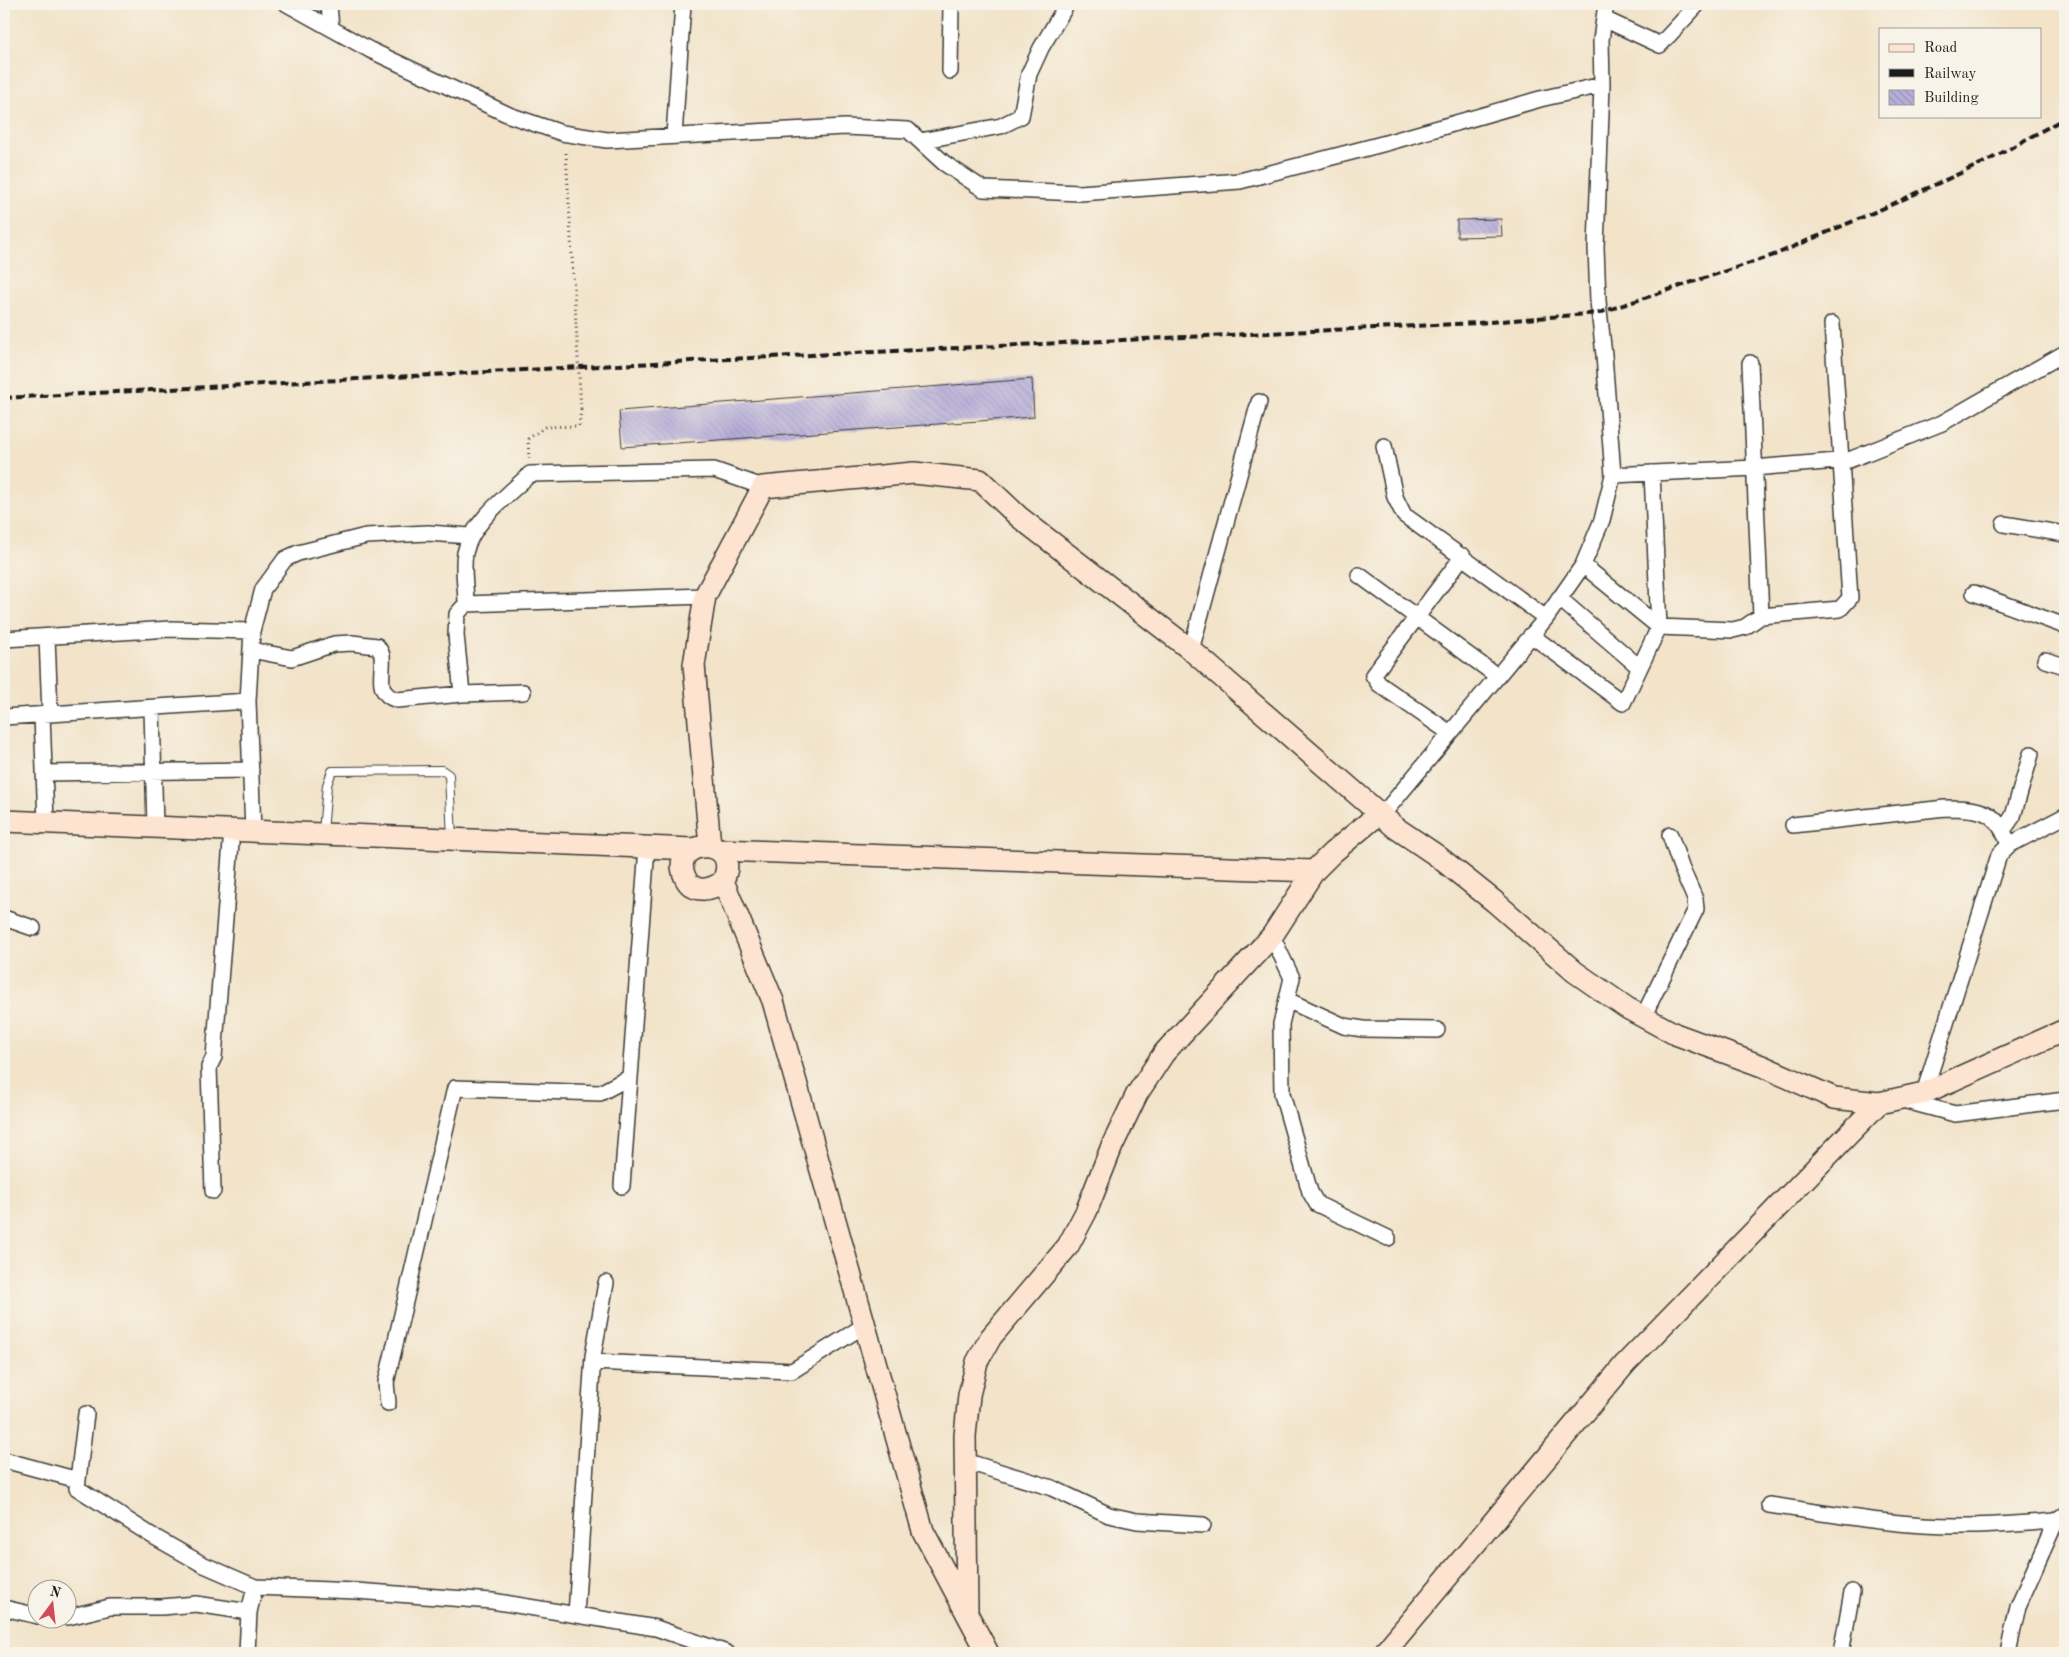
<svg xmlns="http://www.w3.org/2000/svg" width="2069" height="1657" viewBox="0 0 2069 1657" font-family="'Old Standard TT',serif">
  <defs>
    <pattern id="building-back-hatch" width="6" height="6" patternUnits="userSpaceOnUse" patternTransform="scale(1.25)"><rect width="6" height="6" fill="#b5add8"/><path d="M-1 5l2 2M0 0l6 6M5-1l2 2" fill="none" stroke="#9b94b9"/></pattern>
  </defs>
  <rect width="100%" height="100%" fill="#f7f3e8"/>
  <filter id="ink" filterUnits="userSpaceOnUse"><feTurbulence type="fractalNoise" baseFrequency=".02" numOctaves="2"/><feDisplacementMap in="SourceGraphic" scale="10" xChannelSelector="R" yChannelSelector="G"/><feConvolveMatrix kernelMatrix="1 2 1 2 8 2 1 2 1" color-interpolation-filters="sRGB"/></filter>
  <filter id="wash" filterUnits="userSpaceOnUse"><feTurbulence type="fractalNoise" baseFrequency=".0096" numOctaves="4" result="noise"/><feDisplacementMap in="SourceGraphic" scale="20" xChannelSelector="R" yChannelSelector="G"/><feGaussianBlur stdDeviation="1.12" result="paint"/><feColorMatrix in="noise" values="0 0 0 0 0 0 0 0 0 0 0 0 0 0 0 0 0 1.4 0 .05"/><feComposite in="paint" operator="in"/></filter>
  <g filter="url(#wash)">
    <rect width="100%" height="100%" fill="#f2e3c9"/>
    <g id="blocks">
      <!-- building -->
      <path fill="url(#building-back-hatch)" d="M1501 219 1502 236 1457 237V220Z
        M1032 379 1034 417 622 447 619 411Z"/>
    </g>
  </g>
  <g filter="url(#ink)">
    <use href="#blocks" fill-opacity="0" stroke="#3c3a36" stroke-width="1"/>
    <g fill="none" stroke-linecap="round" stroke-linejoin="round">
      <!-- lane casing -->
      <g stroke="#3c3a36" stroke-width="10">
        <path id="lane" d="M323 832 327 785 332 771 442 770 449 775 452 839"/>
      </g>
      <!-- street casing -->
      <g stroke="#3c3a36" stroke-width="18">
        <path id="street" d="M287 4 370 50 509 115 562 133 607 140 845 127 908 130 944 163 983 189 1080 193 1240 181 1386 143 1540 99 1602 85
          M329 4 331 28
          M1604 19 1660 45 1698 4
          M950 71 951 4
          M674 136 683 4
          M920 141 1001 126 1021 116 1029 74 1041 48 1067 4
          M1750 363 1761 616
          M1384 446 1395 497 1404 515 1546 618
          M1613 475 1754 468 1849 460 1942 423 2065 353
          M2004 524 2065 534
          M1583 565 1659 627 1733 630 1745 627 1761 616 1840 609 1850 598 1832 324
          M1359 575 1497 676
          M1974 593 2065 626
          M1559 598 1639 667
          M466 604 705 596
          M1531 635 1623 703 1659 627 1652 473
          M47 637 50 714
          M4 639 171 629 252 631
          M251 650 292 658 334 644 352 643 377 646C379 649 382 653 382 656 384 675 374 693 397 700L462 694 523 692
          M1191 650 1259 402
          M2045 660 2065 666
          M462 694 456 635 457 614 466 604C466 588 462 569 465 553 471 523 508 495 530 474L714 470 763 487
          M152 708 155 827
          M42 715 46 823
          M4 717 248 701
          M1450 733 1379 684 1373 675 1463 556
          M44 773 251 770
          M1380 813 1388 808 1546 618 1583 565 1602 520 1613 475 1604 355 1598 301 1596 247 1602 85 1601 40 1606 4
          M1793 825 1945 808C1981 808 1997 810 2009 845
          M2004 829 2013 816 2031 754
          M253 831 248 701 252 631 263 589 285 559 298 553 366 536 428 533 470 536
          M4 918 33 928
          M1272 936 1292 978 1281 1024 1282 1094 1310 1192 1317 1204 1388 1238
          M1287 1000 1344 1026 1363 1029 1437 1030
          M1643 1017 1696 909 1695 899 1681 867 1670 835
          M1924 1093 1999 855 2009 845 2065 816
          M1899 1099 1955 1114 2065 1100
          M622 1186 647 847
          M213 1191 209 1067 214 1057 232 830
          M593 1362 792 1371 865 1325
          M388 1403 386 1383 455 1088 600 1093 630 1077
          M86 1414 77 1488 151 1535 202 1564 255 1587 356 1591 492 1601 656 1628 727 1653
          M4 1460 78 1480
          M965 1461 1052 1488 1109 1515 1137 1521 1203 1525
          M1769 1505C1833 1514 1899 1527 1964 1526 1994 1526 2025 1523 2056 1521
          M4 1608 38 1616
          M576 1615 593 1356 606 1283
          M68 1617 110 1607H162L196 1604 249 1612
          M247 1653 249 1612 255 1587
          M1841 1653 1852 1592
          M2008 1653 2018 1606 2056 1521 2065 1515"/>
      </g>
      <!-- secondary casing -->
      <g stroke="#3c3a36" stroke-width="24">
        <path id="secondary" d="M4 821 693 849
          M710 846 694 665 705 596 763 487 914 473 980 480 1019 517 1191 650 1396 828 1436 855 1495 902 1575 972 1627 1008 1675 1034 1762 1066 1834 1098 1879 1103
          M718 850 1314 871
          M723 881C711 891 692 894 685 877 667 838 744 834 723 881L773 1001 923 1531 988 1653
          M967 1610 965 1436 969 1395 977 1362 991 1337 1068 1246 1086 1212 1112 1146 1137 1094 1164 1053 1272 936 1314 871 1332 853 1380 813
          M1384 1653 1625 1364 1879 1103 1924 1093 2065 1030"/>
      </g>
      <!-- path -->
      <path stroke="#3c3a36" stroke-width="3" stroke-dasharray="1 4" stroke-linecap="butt" d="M529 459 528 439 545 427 579 426 581 409"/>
      <!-- lane -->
      <use href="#lane" stroke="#fff" stroke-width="8"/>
      <!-- street -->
      <use href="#street" stroke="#fff" stroke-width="15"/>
      <!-- secondary -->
      <use href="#secondary" stroke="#fde4d1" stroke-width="21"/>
      <!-- rail -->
      <path stroke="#1c1c1c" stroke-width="4" stroke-dasharray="8 4" stroke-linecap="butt" d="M4 398 729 359 1477 323 1599 313 1774 255 1884 208 1987 161 2065 118"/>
      <!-- path-bridge -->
      <path stroke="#3c3a36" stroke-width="3" stroke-dasharray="1 4" stroke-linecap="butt" d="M566 153 581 409"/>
    </g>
  </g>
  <!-- margin -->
  <rect width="2069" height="1657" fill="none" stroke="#f7f3e8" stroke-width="20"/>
  <!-- legend -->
  <rect x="1879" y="28" width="162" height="90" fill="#f7f3e8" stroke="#9f9d96"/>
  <rect x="1889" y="44" width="25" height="8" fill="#fde4d1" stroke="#9f9d96"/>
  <text x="1924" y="52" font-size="15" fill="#1c1c1c">Road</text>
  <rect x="1889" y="69" width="25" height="8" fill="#1c1c1c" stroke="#9f9d96"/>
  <text x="1924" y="78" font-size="15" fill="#1c1c1c">Railway</text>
  <rect x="1889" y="90" width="25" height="15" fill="url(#building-back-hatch)" stroke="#9f9d96"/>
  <text x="1924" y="102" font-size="15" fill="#1c1c1c">Building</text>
  <!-- north arrow -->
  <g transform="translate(52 1604) rotate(15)"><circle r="24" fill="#f7f3e8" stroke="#9f9d96"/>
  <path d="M0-4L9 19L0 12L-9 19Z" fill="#d1495b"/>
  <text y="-8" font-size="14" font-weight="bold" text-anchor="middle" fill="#1c1c1c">N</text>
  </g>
</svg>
